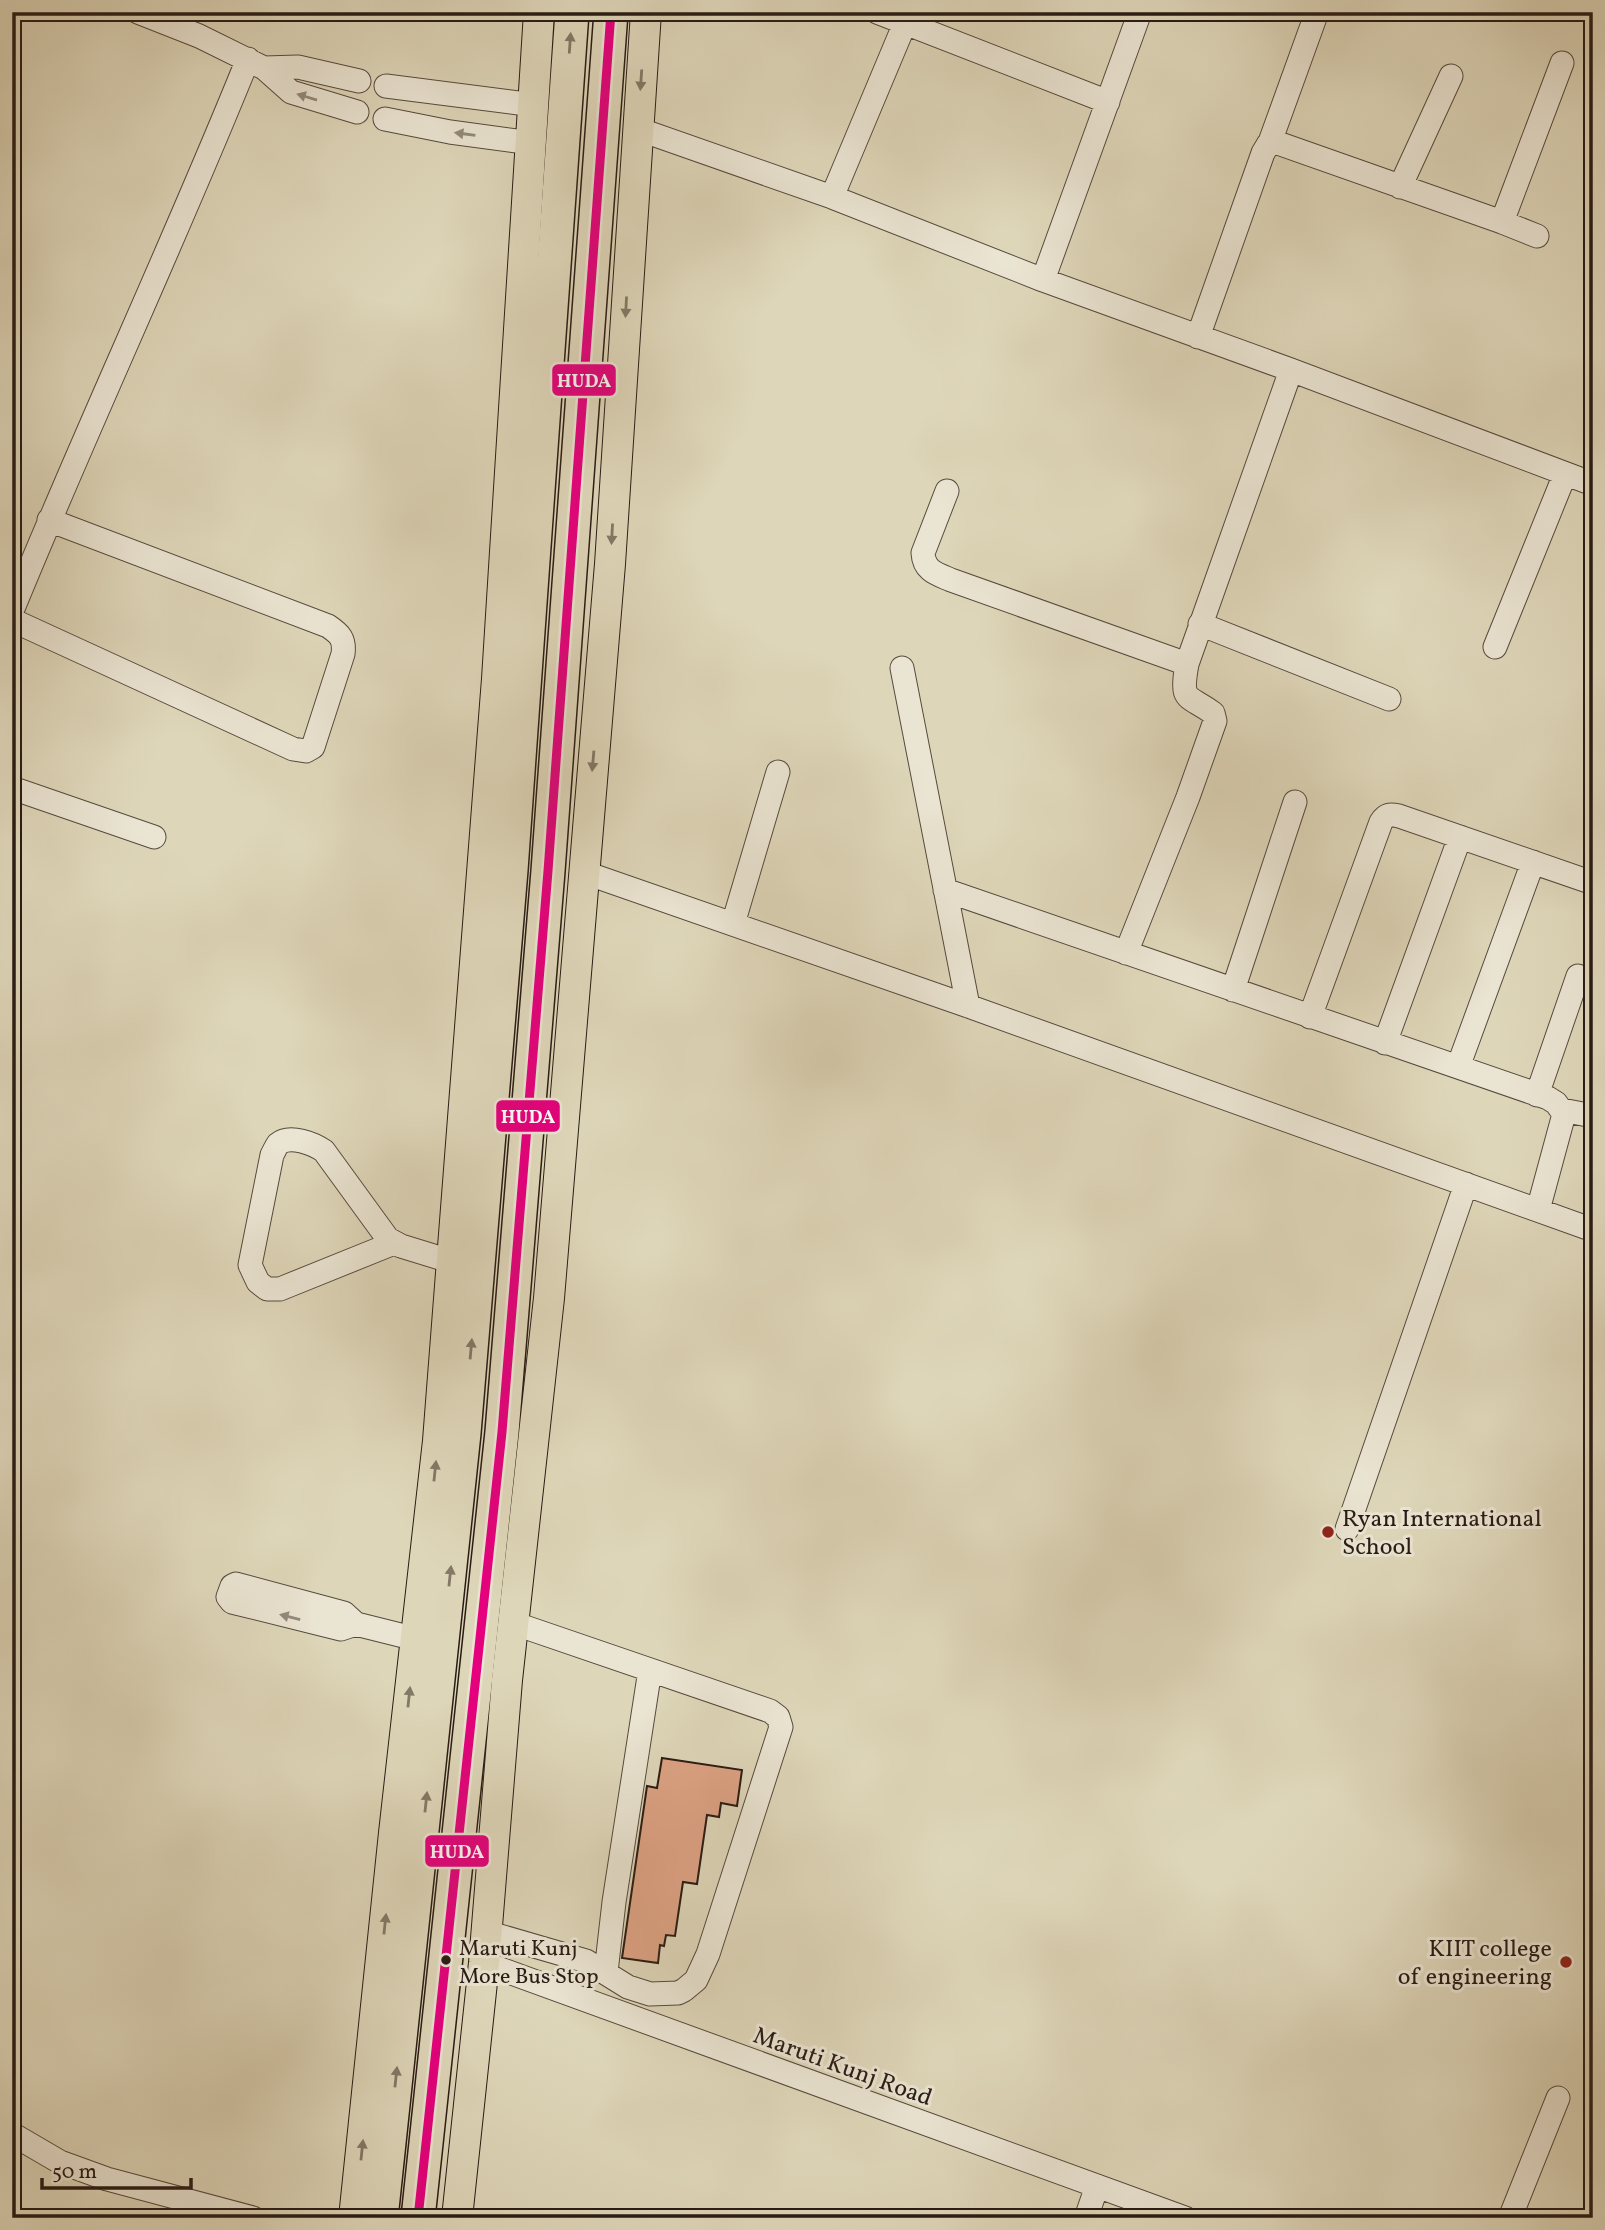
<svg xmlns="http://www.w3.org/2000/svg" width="1605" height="2230" viewBox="0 0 1605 2230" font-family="Vollkorn,serif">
  <rect width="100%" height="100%" fill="#ded6b9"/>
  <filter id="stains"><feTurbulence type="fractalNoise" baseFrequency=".00286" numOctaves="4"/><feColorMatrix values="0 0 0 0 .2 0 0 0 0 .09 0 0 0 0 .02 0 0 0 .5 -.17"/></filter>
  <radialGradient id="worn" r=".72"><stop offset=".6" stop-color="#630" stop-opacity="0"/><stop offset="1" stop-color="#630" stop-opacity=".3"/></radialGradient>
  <!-- building -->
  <path fill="#dda284" stroke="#291b14" stroke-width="2" d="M662 1758 742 1770 737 1806 721 1803 719 1817 707 1815 697 1884 683 1882 675 1936 666 1935 664 1946 660 1945 658 1963 622 1958 647 1786 657 1788Z"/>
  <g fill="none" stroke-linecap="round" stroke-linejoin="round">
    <!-- minor casing -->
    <g stroke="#564a3d" stroke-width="25">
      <path id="minor" d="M138 12 199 36 264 68 291 92 357 112
        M877 12 1108 102
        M264 68 298 67 359 81
        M386 86 534 105
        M385 119 450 132 532 143
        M638 129 832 197 1043 280 1291 370 1593 484
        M1270 142 1317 12
        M1400 187 1451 76
        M832 197 905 23
        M1502 222 1562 63
        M1043 280 1140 12
        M1198 337 1263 153 1269 143 1272 141 1502 222 1537 236
        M947 491 923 553C924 571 937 574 951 580L1187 664
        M12 611C88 425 173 245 248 59
        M12 620 293 749 306 751 313 747 343 654C345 639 340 634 328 626L49 520
        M1200 624 1389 699
        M1495 647 1565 474
        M902 668 968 1006
        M12 788 154 837
        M583 872 968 1006 1593 1230
        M945 890 1548 1098 1556 1103 1564 1114 1538 1210
        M733 924 778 772
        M1126 953 1188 797 1215 721 1213 713C1187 694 1180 703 1187 664L1291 370
        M1233 990 1295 802
        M1310 1017 1381 822C1386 814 1390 814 1399 816L1593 883
        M1385 1043 1460 837
        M1458 1067 1533 862
        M1537 1095 1578 976
        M1562 1110 1593 1116
        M394 1243 280 1289H267L258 1282 250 1265 272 1155C273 1153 277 1145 278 1144 290 1134 314 1144 324 1151L388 1239 401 1246 453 1262
        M1347 1529 1466 1184
        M356 1624 341 1629 232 1602 228 1597 232 1586 236 1584 344 1613 356 1624 416 1639
        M486 1932 586 1961 628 1987 650 1994 678 1993 684 1990 696 1980 708 1954 781 1727 778 1717 770 1711 513 1623
        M484 1963 1185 2218
        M606 1972 614 1902 650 1670
        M12 2134 60 2162 107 2179 253 2218
        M1086 2218 1097 2186
        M1510 2218 1558 2098"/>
    </g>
    <!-- major casing -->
    <g stroke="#291b14" stroke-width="32">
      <path id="major" d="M354 2218 394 1833 438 1441 497 679 539 12
        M457 2218 484 1963 507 1680 549 1298 610 564 646 12"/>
    </g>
    <!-- highway casing -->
    <g stroke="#291b14" stroke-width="36">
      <path id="highway" d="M381 2218 464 1433 511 870 572 12
        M418 2218 502 1432 548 871 611 12"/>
    </g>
    <!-- minor -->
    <use href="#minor" stroke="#eae4d2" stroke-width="23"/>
    <!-- major -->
    <use href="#major" stroke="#ded6b9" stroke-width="30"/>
    <!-- highway -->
    <use href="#highway" stroke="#ded6b9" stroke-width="33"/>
    <!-- bus-1 casing -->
    <g stroke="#eae4d2" stroke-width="14">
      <path id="bus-1" d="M418 2218 502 1432 548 871 611 12"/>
    </g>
    <!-- bus-1 -->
    <use href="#bus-1" stroke="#e5007d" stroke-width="9"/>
  </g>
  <!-- one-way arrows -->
  <defs><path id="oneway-solid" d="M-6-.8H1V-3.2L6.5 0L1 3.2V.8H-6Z" transform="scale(1.75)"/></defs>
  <g fill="#847866">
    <use href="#oneway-solid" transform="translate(570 43) rotate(-86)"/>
    <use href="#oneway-solid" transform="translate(641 80) rotate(94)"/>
    <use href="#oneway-solid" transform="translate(626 307) rotate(93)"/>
    <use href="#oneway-solid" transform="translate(612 534) rotate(93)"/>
    <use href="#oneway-solid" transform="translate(593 761) rotate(95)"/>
    <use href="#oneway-solid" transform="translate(471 1349) rotate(-85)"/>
    <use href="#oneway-solid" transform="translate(435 1471) rotate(-84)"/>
    <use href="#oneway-solid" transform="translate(450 1576) rotate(-84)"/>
    <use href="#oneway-solid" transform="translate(409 1697) rotate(-84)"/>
    <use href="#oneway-solid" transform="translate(426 1802) rotate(-84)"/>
    <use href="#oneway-solid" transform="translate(385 1924) rotate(-84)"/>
    <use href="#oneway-solid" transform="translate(396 2077) rotate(-84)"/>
    <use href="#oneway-solid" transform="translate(362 2150) rotate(-84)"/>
  </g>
  <g fill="#938a7c">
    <use href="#oneway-solid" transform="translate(307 97) rotate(-163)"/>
    <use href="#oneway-solid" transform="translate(465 134) rotate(-172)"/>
    <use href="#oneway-solid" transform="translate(290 1617) rotate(-166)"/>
  </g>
  <!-- markers -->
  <g fill="#8f2418" stroke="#eae4d2" stroke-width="2.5">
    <circle cx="1328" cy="1532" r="7"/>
    <circle cx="1566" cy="1962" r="7"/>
  </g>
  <circle fill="#291b14" stroke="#eae4d2" stroke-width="2.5" cx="446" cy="1960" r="6"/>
  <g text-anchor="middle" stroke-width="6" stroke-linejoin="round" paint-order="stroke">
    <!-- bus labels -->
    <g font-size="22" fill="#291b14" stroke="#eae4d2" text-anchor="start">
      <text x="459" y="1955">Maruti Kunj<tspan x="459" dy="28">More Bus Stop</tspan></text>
    </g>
    <!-- poi labels -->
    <g font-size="24" fill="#291b14" stroke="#eae4d2" text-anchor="start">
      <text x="1342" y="1526">Ryan International<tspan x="1342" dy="28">School</tspan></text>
      <text x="1552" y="1956" text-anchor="end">KIIT college<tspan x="1552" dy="28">of engineering</tspan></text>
    </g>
    <!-- street labels -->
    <g font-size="24" fill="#291b14" stroke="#eae4d2">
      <text transform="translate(843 2066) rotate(20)" y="8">Maruti Kunj Road</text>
    </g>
  </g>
  <g stroke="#eae4d2" stroke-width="2.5">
    <rect x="551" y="363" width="66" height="34" rx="7" fill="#e5007d"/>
    <rect x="495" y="1099" width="66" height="34" rx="7" fill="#e5007d"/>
    <rect x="424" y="1834" width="66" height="34" rx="7" fill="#e5007d"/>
  </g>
  <g font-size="19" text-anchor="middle" font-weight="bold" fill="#fff">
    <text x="584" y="387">HUDA</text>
    <text x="528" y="1123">HUDA</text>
    <text x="457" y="1858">HUDA</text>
  </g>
  <!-- margin -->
  <rect width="1605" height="2230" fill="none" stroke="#ded6b9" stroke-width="42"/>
  <rect x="14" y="14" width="1577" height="2202" fill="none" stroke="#291b14" stroke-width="3.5"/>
  <rect x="21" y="21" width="1563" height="2188" fill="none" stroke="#291b14" stroke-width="2"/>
  <!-- scale -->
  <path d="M42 2178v10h149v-10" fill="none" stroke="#291b14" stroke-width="3.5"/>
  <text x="52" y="2178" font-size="21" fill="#291b14" stroke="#eae4d2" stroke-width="5" paint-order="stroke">50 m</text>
  <rect width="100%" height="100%" filter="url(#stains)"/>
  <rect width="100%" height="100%" fill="url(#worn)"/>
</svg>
